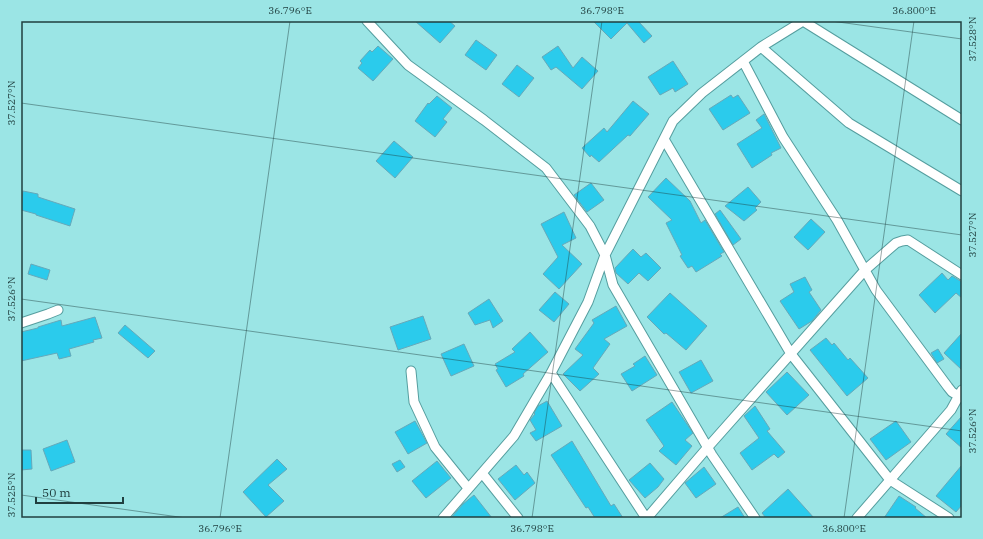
<svg xmlns="http://www.w3.org/2000/svg" width="983" height="539" viewBox="0 0 983 539" font-family="'IBM Plex Serif',serif">
  <rect width="100%" height="100%" fill="#9be5e5"/>
  <!-- building -->
  <path fill="#2bcbec" stroke="#65a9ba" d="M415 21H449L455 26 440 43Z
    M593 21H638L652 36 644 43 627 23 611 39Z
    M476 40 497 55 486 70 465 55Z
    M378 46 393 59 373 81 358 68 362 63 360 61 370 50 372 52Z
    M558 46 573 68 582 57 598 71 582 89 556 67 551 70 542 57Z
    M673 61 688 84 675 92 673 88 660 95 648 77Z
    M517 65 534 78 519 97 502 84Z
    M731 95 733 98 738 95 750 113 723 130 709 109Z
    M437 96 452 108 443 119 447 122 435 137 415 121 428 103 429 104Z
    M633 101 649 114 630 136 628 135 599 162 591 155 590 157 582 148 604 128 607 132Z
    M764 114 781 148 771 153 772 155 752 168 737 144 762 128 756 120Z
    M394 141 413 157 395 178 376 161Z
    M666 178 690 201 701 223 705 220 724 252 720 254 722 256 696 272 692 266 688 268 680 256 682 255 666 223 672 220 648 197Z
    M591 183 604 200 587 212 574 195Z
    M748 187 761 202 755 208 757 210 744 221 725 206Z
    M23 191 38 194V197L75 209 70 226 36 215V214L21 210Z
    M720 210 741 239 733 245 715 214Z
    M564 212 576 238 562 245 582 264 559 289 543 274 558 257 541 224Z
    M811 219 825 232 808 250 794 237Z
    M633 249 641 257 646 253 661 268 648 281 639 273 628 284 616 273 615 268Z
    M31 264 50 270 47 280 28 274Z
    M942 273 948 280 952 276 962 282V298L956 293 935 313 919 295Z
    M805 277 812 290 809 292 821 310 812 321 799 329 780 301 794 292 790 284Z
    M555 292 569 304 554 322 539 310Z
    M670 293 707 326 686 350 666 333 664 334 647 317Z
    M489 299 503 321 493 328 490 320 475 325 468 313Z
    M616 306 627 326 604 339 610 344 593 368 599 374 580 391 563 374 583 355 575 349 594 323 592 320Z
    M423 316 431 339 398 350 390 327Z
    M95 317 102 338 93 340 94 342 69 349 71 356 59 359 57 353 21 361V332L38 328V327L61 320 62 326Z
    M125 325 155 351 148 358 118 333Z
    M530 332 548 352 523 374 524 376 506 387 496 370 498 369 495 364 515 352 512 349Z
    M962 333V370L944 353Z
    M826 338 832 345 834 343 848 360 850 358 868 378 847 396 810 350Z
    M464 344 474 366 451 376 441 354Z
    M938 349 944 359 937 363 931 353Z
    M645 356 657 375 632 391 621 374 635 366 633 364Z
    M701 360 713 381 691 393 679 372Z
    M787 372 809 395 787 415 766 392Z
    M547 401 562 426 536 441 530 433 536 430 530 420 535 414 534 413 538 406Z
    M672 402 693 433 685 440 692 446 676 465 659 451 664 446 646 420Z
    M755 406 770 429 767 431 785 452 778 458 774 454 752 470 740 453 759 438 744 416Z
    M962 416V448L946 434Z
    M415 421 427 443 408 454 395 432Z
    M896 421 911 442 886 460 870 439Z
    M67 440 75 462 51 471 43 449Z
    M572 441 611 506 614 504 623 518H595L588 507 586 508 551 455Z
    M21 450H31L32 469 21 470Z
    M277 459 287 469 268 485 284 501 266 517 243 492Z
    M400 460 405 467 397 472 392 464Z
    M437 461 451 478 426 498 412 481Z
    M650 463 664 479 658 487 645 498 629 480Z
    M516 465 524 475 527 472 535 483 515 500 498 479Z
    M962 465V505L956 512 936 496Z
    M704 467 716 484 696 498 685 483Z
    M788 489 814 518H766L762 513Z
    M474 495 492 518H451L463 504Z
    M899 496 916 507 915 508 927 518H884Z
    M738 507 745 518H720Z"/>
  <g fill="none" stroke-linecap="round" stroke-linejoin="round">
    <!-- minor casing -->
    <g stroke="#559e9f" stroke-width="11">
      <path id="minor" d="M367 21 408 65 484 120 546 168 590 226 605 255 613 285 712 455 755 518
        M803 21 962 120
        M761 47 849 123 962 191
        M743 61 783 137 837 220 876 290 948 387 952 392 962 398
        M664 139 791 354 890 480 949 518
        M21 323 48 314 58 310
        M411 371 414 402 435 447 468 488
        M551 373 646 518
        M482 473 518 518
        M443 518 514 436 551 373 588 302 605 255 673 121 702 93 761 47 803 21
        M647 518 708 447 865 270 896 243 902 241 908 240 962 275
        M857 518 951 410 962 390"/>
    </g>
    <!-- minor -->
    <use href="#minor" stroke="#fff" stroke-width="9"/>
  </g>
  <!-- ticks -->
  <path fill="none" stroke="#203f3f" stroke-width="1" stroke-opacity="0.45" d="M831 21 962 39M21 103 962 235M21 299 962 431M21 495 186 518M220 518 290 21M532 518 602 21M844 518 914 21"/>
  <!-- border -->
  <rect width="983" height="539" fill="none" stroke="#9be5e5" stroke-width="44"/>
  <!-- scale -->
  <path d="M36 497v6h87v-6" fill="none" stroke="#203f3f" stroke-width="2"/>
  <text x="42" y="497" font-size="12" fill="#203f3f" stroke="#9be5e5" stroke-width="3" paint-order="stroke">50 m</text>
  <rect x="22" y="22" width="939" height="495" fill="none" stroke="#203f3f" stroke-width="1.5"/>
  <g font-size="10" text-anchor="middle" fill="#203f3f">
    <text x="290" y="14">36.796°E</text>
    <text x="602" y="14">36.798°E</text>
    <text x="914" y="14">36.800°E</text>
    <text transform="translate(972 39) rotate(-90)" y="4">37.528°N</text>
    <text transform="translate(11 103) rotate(-90)" y="4">37.527°N</text>
    <text transform="translate(972 235) rotate(-90)" y="4">37.527°N</text>
    <text transform="translate(11 299) rotate(-90)" y="4">37.526°N</text>
    <text transform="translate(972 431) rotate(-90)" y="4">37.526°N</text>
    <text transform="translate(11 495) rotate(-90)" y="4">37.525°N</text>
    <text x="220" y="532">36.796°E</text>
    <text x="532" y="532">36.798°E</text>
    <text x="844" y="532">36.800°E</text>
  </g>
</svg>
